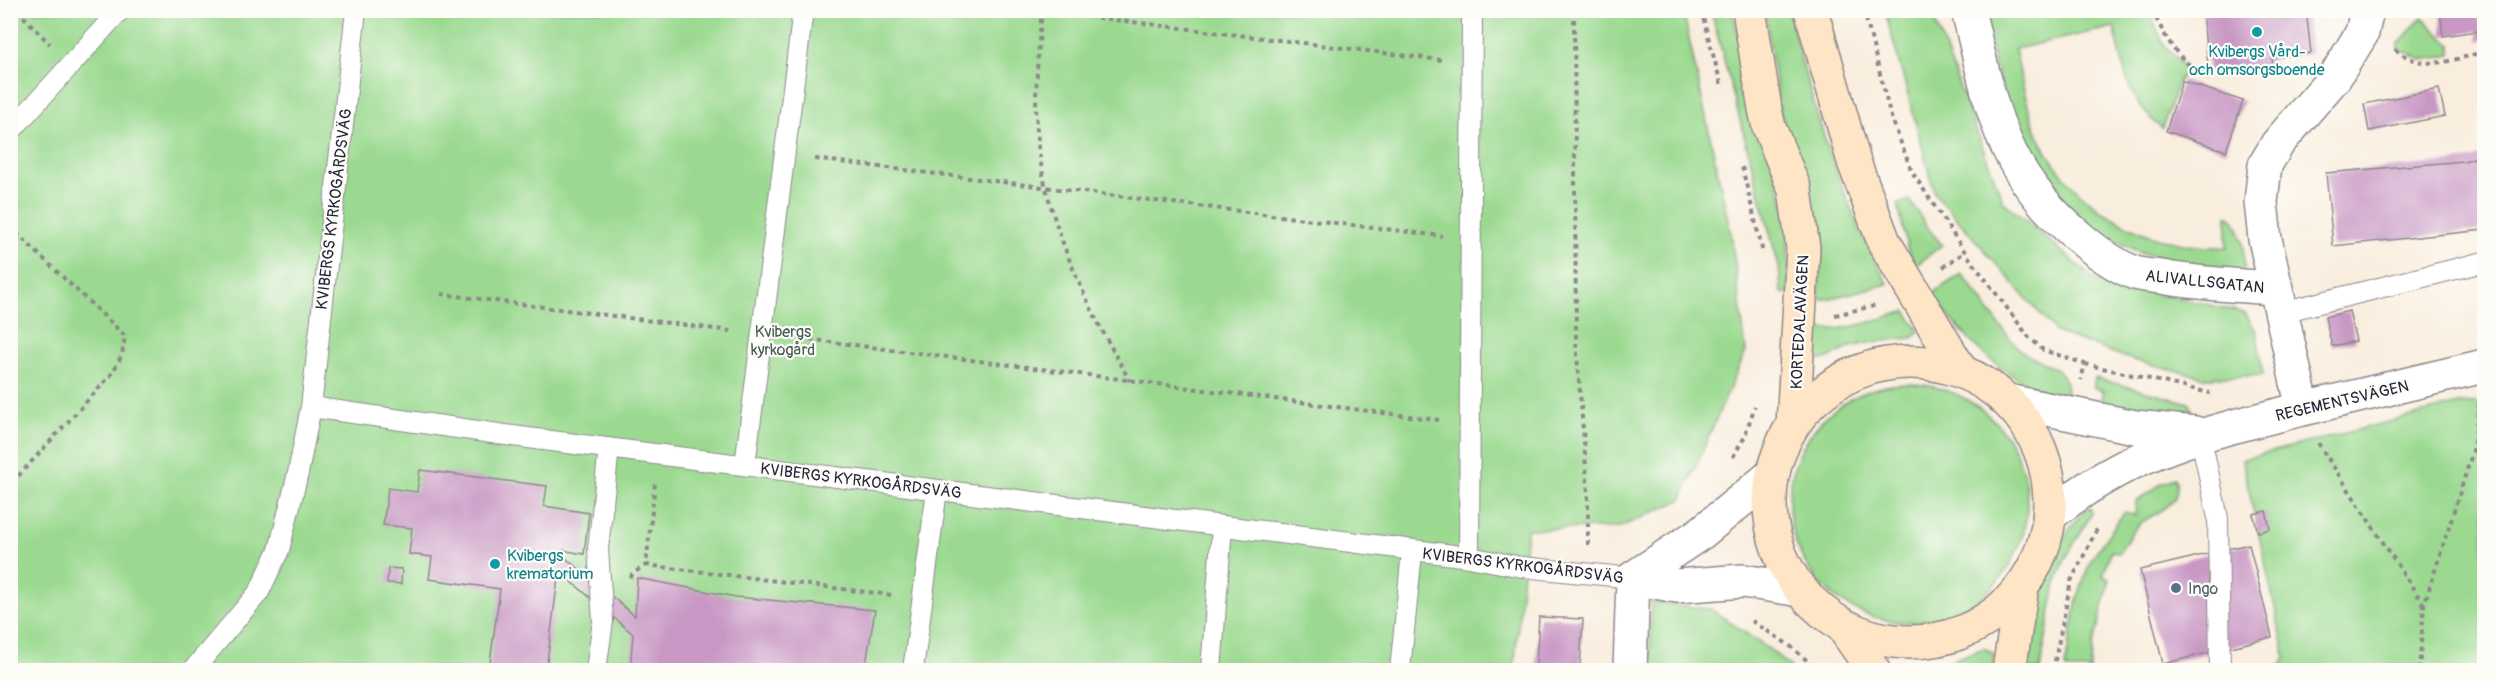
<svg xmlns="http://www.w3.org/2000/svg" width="2495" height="681" viewBox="0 0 2495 681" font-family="Pangolin,sans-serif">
  <rect width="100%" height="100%" fill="#fdfcf7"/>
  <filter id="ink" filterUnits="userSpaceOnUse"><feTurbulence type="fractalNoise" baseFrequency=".0167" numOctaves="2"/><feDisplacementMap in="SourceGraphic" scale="12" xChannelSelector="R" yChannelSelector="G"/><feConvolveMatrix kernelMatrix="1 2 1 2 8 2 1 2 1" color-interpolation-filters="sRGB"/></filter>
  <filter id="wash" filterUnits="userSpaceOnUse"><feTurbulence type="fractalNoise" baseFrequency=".008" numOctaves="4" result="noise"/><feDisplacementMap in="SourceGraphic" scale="24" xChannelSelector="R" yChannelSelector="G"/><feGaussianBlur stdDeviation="1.35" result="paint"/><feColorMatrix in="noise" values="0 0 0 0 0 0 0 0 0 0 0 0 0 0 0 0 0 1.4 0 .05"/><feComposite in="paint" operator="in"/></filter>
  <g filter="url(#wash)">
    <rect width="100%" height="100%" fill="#f9eddd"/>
    <!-- green -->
    <path fill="#9ad98f" stroke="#5e7e65" stroke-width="1.5" d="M10 11H1683L1731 234 1746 351 1681 500 1618 528 1527 529 1514 670H11Z
      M1711 11H1732L1782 197 1788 224 1789 292 1784 294 1781 291 1779 267Z
      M1765 11H1789C1812 105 1840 200 1888 284L1827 299H1820L1818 295C1828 234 1796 178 1782 120 1774 84 1771 47 1765 11Z
      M1885 11H1931L2003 201 2095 280 2245 313 2257 333 2263 375 2208 378 2133 360 2056 332 1935 194Z
      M1982 11H2149L2163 43 2187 70 2179 80 2162 129C2123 95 2126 72 2114 27L2015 49C2020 74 2025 100 2034 125 2063 203 2146 251 2227 247V216H2230C2242 227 2245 253 2244 269 2223 275 2183 265 2163 259 2091 240 2039 191 2011 121 1998 86 1992 46 1982 11Z
      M2422 17 2451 45V55L2422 60 2399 49V43Z
      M1910 200 1926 226 1942 245 1915 266 1907 247 1898 204Z
      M1962 274C1979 294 2006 339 2023 352 2041 365 2068 365 2067 394 2055 398 2043 392 2032 386 1987 365 1961 332 1931 294Z
      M1906 311 1919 331 1913 338C1892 340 1873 341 1851 347 1841 351 1831 359 1820 360L1815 356V329C1847 332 1877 320 1906 311Z
      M2095 378 2189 403 2192 410C2179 421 2117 410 2100 406L2104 391 2093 387Z
      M1789 503a119 119 0 1 1 238 0a119 119 0 1 1-238 0Z
      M2484 402V670H2278L2285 658 2284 648 2242 459 2459 404Z
      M2175 478C2184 505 2158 511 2142 522 2132 530 2126 542 2119 553L2111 551 2103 576 2110 579 2093 647 2090 670H2067L2065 667 2077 600 2091 559 2123 514 2126 512 2135 516 2136 502 2162 483Z
      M2090 507 2092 513 2065 559 2056 583 2040 670H2022C2033 607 2042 557 2086 508Z
      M1651 602 1711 609 1773 652 1794 670H1654L1650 668Z
      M1984 648 1994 654V670H1904L1950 661Z"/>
    <g id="blocks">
      <!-- building -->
      <path fill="#c897c4" d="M2202 10H2306L2311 53 2272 58 2273 67 2209 74Z
        M2440 10H2484V41H2478L2477 31 2443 36Z
        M2182 81 2243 101 2226 151 2166 131Z
        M2439 89 2445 116 2369 131 2364 104Z
        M2484 155V230L2333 246 2326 173 2464 161Z
        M2349 311 2356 341 2332 346 2325 317Z
        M420 470 547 486 544 506 589 513 584 554 562 550 561 554 635 616 637 578 736 597 875 610 865 670H630L633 634 559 571 546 670H489L500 589 429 579 432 557 409 554 412 528 383 525 388 488 417 492Z
        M2266 511 2270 529 2258 532 2253 514Z
        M2249 544 2272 637 2163 664 2140 570Z
        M388 568 402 569 401 584 387 583Z
        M1539 617 1583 619 1580 667 1536 665Z"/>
    </g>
  </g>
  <g filter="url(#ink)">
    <use href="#blocks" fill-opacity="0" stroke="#8e888c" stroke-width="1.5"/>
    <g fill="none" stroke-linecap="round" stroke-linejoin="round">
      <!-- service casing -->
      <g stroke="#8e888c" stroke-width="22">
        <path id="service" d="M10 132 120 10
          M2282 312 2484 262
          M311 407 520 437 1469 557 1522 567 1633 578
          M2200 434 2218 518 2220 670
          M745 465 803 10
          M1469 557 1472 10
          M193 670 259 592 279 550 298 473 311 407 356 10
          M596 670 603 621 598 549 609 448
          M913 670 937 490
          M1211 670 1222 527
          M1400 670 1412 552"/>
      </g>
      <!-- minor casing -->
      <g stroke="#8e888c" stroke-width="36">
        <path id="minor" d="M1968 10C1991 104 1999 171 2078 236 2093 249 2116 266 2135 273 2145 276 2157 276 2167 278 2204 284 2240 286 2277 288
          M2008 401 2135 427 2195 433
          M2303 409 2265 239 2261 202 2265 165 2278 143 2335 77 2362 33 2367 10
          M2050 515C2132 449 2208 432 2307 408 2366 394 2426 380 2484 366
          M1633 578 1701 533 1773 474
          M1633 578 1677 586 1743 581 1801 590
          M1630 670 1633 578"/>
      </g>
      <!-- secondary casing -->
      <g stroke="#8e888c" stroke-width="36">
        <path id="secondary" d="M1749 10 1765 109 1769 127 1795 190 1803 248 1793 425
          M1811 10 1854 162 1884 242 1961 371
          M1770 502a140 140 0 1 1 280 0a140 140 0 1 1-280 0Z
          M1841 624 1873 670
          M2009 670 2022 587"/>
      </g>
      <!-- path -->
      <path stroke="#8e888c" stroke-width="4" stroke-dasharray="4.5 4.5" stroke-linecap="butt" d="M17 10 50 44
        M1035 10 1441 60
        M1042 10C1036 69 1031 131 1046 188 1063 257 1095 320 1130 381
        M1574 10 1576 342 1588 493V545
        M1701 10 1721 84
        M1864 10 1890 114 1912 172 1965 252 2028 336 2043 350 2085 364 2081 380
        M2152 10C2168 43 2177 59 2209 79
        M2395 49C2424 73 2451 60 2484 52
        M815 159 1442 236
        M1742 167 1763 253
        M10 227 125 336 122 355 111 375 10 485
        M1943 267 1965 252
        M441 294 731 331
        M1835 315 1878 305
        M792 337 1439 420
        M2085 364 2210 393
        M2318 443 2424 605
        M1733 457 1744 438 1755 406
        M655 484 646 565 891 595
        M631 578 632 574 646 565
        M1752 621 1789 645 1818 670
        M2053 670 2071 581 2097 529
        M2419 670 2424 605 2473 451 2479 404"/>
      <!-- service -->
      <use href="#service" stroke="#fff" stroke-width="20"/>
      <!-- minor -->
      <use href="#minor" stroke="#fff" stroke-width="33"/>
      <!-- secondary -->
      <use href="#secondary" stroke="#fde5c5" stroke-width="33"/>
    </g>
  </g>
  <!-- markers -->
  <g fill="#0f9aa8" stroke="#fdfcf7" stroke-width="2">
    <circle cx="2257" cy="32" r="6"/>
    <circle cx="495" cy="564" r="6"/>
  </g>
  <circle fill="#5c6f8a" stroke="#fdfcf7" stroke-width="2" cx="2176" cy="588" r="6"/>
  <g text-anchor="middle" stroke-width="4.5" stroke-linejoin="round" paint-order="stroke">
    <!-- culture labels -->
    <g font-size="16" fill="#0d838f" stroke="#fdfcf7">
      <text x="2257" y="57">Kvibergs Vård-<tspan x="2257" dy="18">och omsorgsboende</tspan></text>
      <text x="507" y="561" text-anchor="start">Kvibergs<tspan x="507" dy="18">krematorium</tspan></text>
    </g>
    <!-- street labels -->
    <g font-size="16" fill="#22223b" stroke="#fdfcf7">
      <text transform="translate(333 209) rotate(-83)" y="6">KVIBERGS KYRKOGÅRDSVÄG</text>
      <text transform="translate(2205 281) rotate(6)" y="6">ALIVALLSGATAN</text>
      <text transform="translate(1799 322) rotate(-87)" y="6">KORTEDALAVÄGEN</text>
      <text transform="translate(2342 400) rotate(-13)" y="6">REGEMENTSVÄGEN</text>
      <text transform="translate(861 480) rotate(7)" y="6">KVIBERGS KYRKOGÅRDSVÄG</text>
      <text transform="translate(1523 565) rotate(7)" y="6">KVIBERGS KYRKOGÅRDSVÄG</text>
    </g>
    <!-- park labels -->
    <g font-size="16" fill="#465954" stroke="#fdfcf7">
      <text x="783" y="337">Kvibergs<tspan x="783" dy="18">kyrkogård</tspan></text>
    </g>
    <!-- service labels -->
    <g font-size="16" fill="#4e5e75" stroke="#fdfcf7" text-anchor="start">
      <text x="2188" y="594">Ingo</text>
    </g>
  </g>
  <!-- margin -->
  <rect width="2495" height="681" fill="none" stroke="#fdfcf7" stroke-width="36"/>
</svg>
